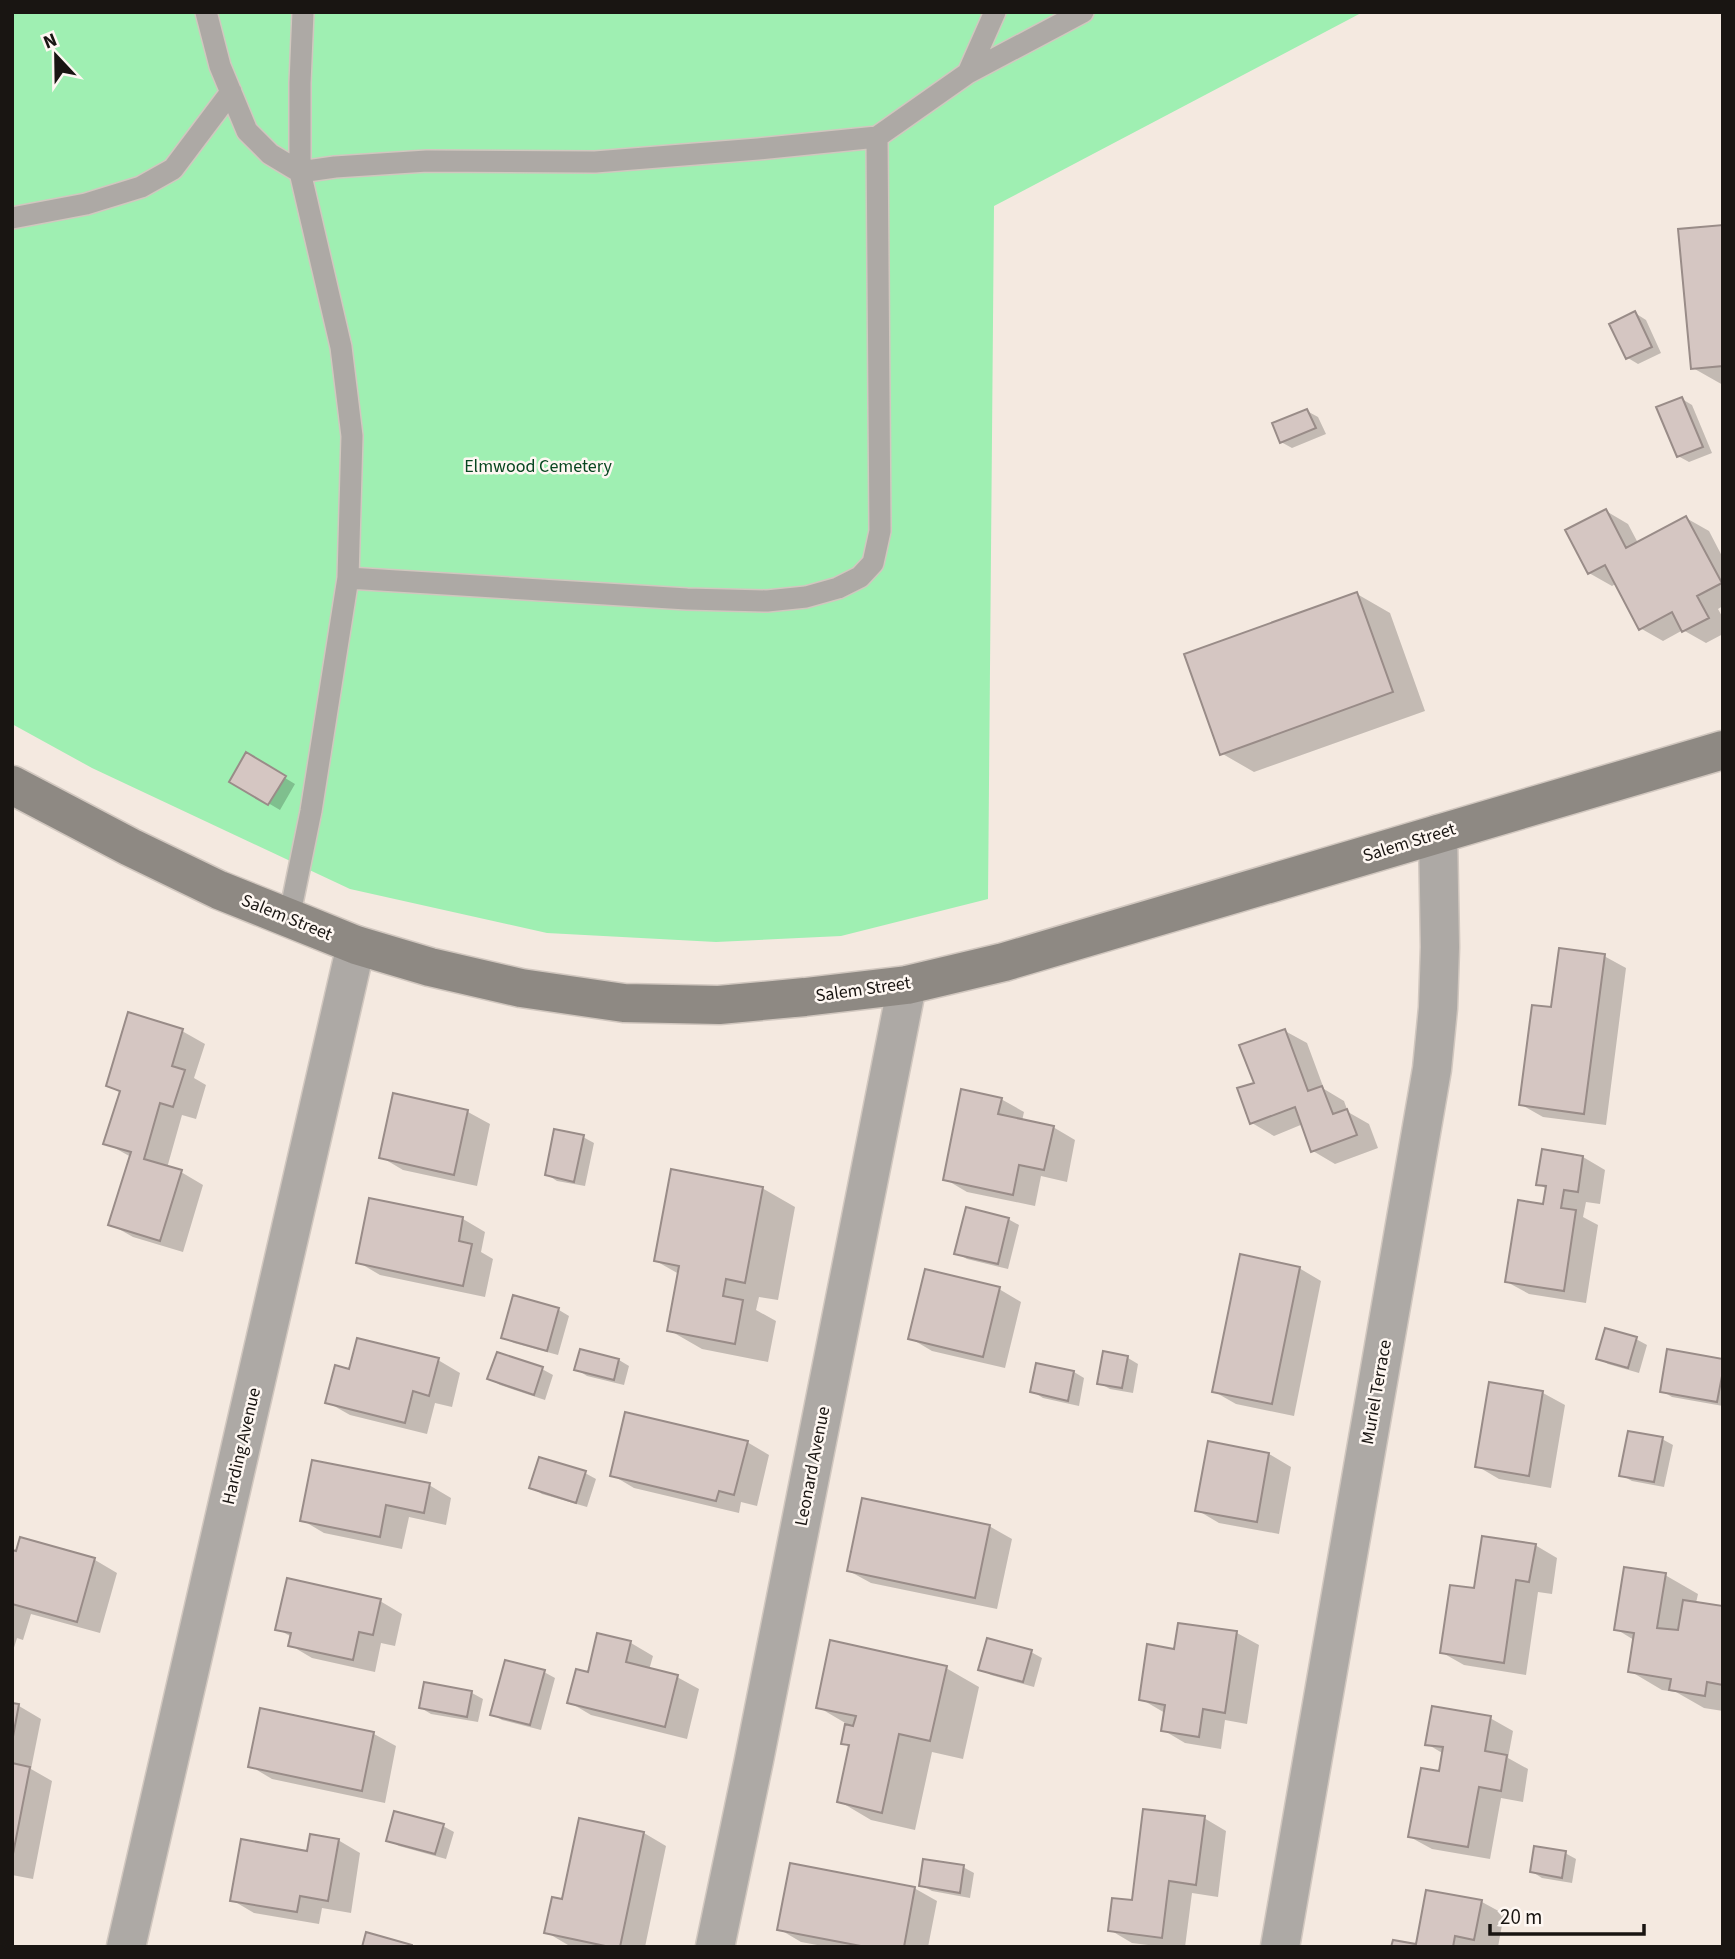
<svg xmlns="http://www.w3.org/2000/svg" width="1735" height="1959" viewBox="0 0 1735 1959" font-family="'Source Sans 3',sans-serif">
  <rect width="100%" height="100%" fill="#f4e9e0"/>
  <!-- green -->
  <path fill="#9fefb2" d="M12 12H1363L994 206 988 899 841 936 716 942 547 933 350 889 92 768 12 724Z"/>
  <!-- shadow -->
  <path fill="#0003" d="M1723 227V385L1693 368Z
    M1635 313 1646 320 1661 353 1638 364 1628 358Z
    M1682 399 1692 405 1712 453 1689 462 1678 456Z
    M1307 411 1318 417 1326 434 1292 448 1281 442Z
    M1606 511 1628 524 1638 543 1686 518 1709 531 1723 558V606L1718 609 1723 618V634L1706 643 1683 630 1663 641 1640 628 1617 583 1612 586 1589 573Z
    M1357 594 1390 613 1425 711 1254 772 1221 753Z
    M247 755 295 784 280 810 232 782Z
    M1604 956 1626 968 1606 1125 1543 1117 1520 1104Z
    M182 1031 205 1044 194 1078 206 1085 196 1119 182 1115 167 1168 181 1172 203 1185 183 1252 133 1237 110 1224 131 1157 106 1143 121 1093 108 1086Z
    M1285 1031 1307 1043 1324 1089 1344 1101 1348 1112 1369 1124 1378 1148 1335 1164 1313 1151 1303 1124 1274 1136 1252 1123Z
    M395 1095 468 1112 490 1124 477 1186 403 1170 381 1157Z
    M1001 1099 1024 1112 1022 1121 1053 1127 1075 1140 1067 1182 1041 1176 1035 1206 967 1192 945 1179Z
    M583 1137 594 1143 585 1186 557 1181 546 1174Z
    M1583 1157 1605 1170 1600 1204 1586 1202 1583 1217 1598 1225 1586 1303 1529 1294 1507 1282 1544 1206 1547 1189 1538 1184Z
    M762 1188 795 1207 778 1300 759 1297 756 1310 776 1321 768 1362 702 1349 669 1330 679 1274 656 1261Z
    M371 1200 463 1219 485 1232 481 1252 493 1259 485 1297 380 1275 358 1262Z
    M1008 1219 1019 1225 1008 1269 967 1259 956 1253Z
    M1299 1268 1321 1281 1294 1416 1236 1404 1213 1391Z
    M999 1289 1021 1302 1005 1368 932 1351 910 1338Z
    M514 1297 559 1310 569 1316 558 1355 514 1343 503 1337Z
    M1636 1339 1647 1345 1639 1373 1608 1364 1598 1358Z
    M1105 1354 1128 1358 1138 1364 1133 1393 1110 1389 1099 1383Z
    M438 1360 460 1373 452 1407 435 1403 427 1434 350 1415 327 1402 350 1371Z
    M619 1360 629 1366 624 1385 587 1376 576 1369Z
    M1723 1361V1406L1672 1397 1662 1391Z
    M542 1369 553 1375 545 1400 500 1385 490 1379Z
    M1074 1372 1084 1378 1079 1406 1043 1398 1032 1391Z
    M1491 1384 1543 1393 1565 1405 1551 1488 1499 1479 1477 1466Z
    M1662 1439 1673 1445 1664 1487 1632 1481 1621 1475Z
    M747 1442 769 1455 757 1506 741 1502 739 1513 634 1488 612 1475Z
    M1209 1443 1269 1454 1291 1467 1279 1534 1219 1523 1197 1510Z
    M585 1473 596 1479 587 1507 542 1494 531 1487Z
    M429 1485 451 1498 446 1525 409 1517 402 1549 324 1533 302 1520Z
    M989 1526 1012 1539 997 1609 871 1583 849 1571Z
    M21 1539 95 1560 117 1573 100 1633 31 1614 23 1640 17 1638 12 1654V1552L17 1553Z
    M1535 1545 1557 1558 1552 1594 1538 1592 1526 1675 1464 1665 1441 1652 1475 1590Z
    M1665 1575 1698 1594 1696 1603 1723 1607V1711L1704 1708 1676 1692 1662 1690 1630 1671 1634 1640 1616 1629Z
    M380 1601 402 1614 395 1646 381 1643 375 1672 312 1658 290 1645 292 1637 277 1629Z
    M1237 1633 1259 1645 1247 1724 1225 1720 1221 1749 1185 1743 1163 1730 1165 1713 1141 1699 1176 1651Z
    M598 1635 631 1643 653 1656 649 1670 677 1677 699 1689 687 1739 591 1715 569 1702 589 1674Z
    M1031 1652 1042 1658 1034 1687 991 1675 980 1669Z
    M946 1668 979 1687 963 1759 932 1752 915 1830 871 1820 839 1801 850 1747 843 1743 847 1724 818 1707Z
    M544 1672 555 1678 541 1730 502 1720 492 1714Z
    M425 1684 472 1693 483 1699 478 1722 431 1714 421 1708Z
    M12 1705 19 1706 41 1719 31 1769 52 1781 33 1879 12 1875Z
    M261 1710 374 1734 396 1746 385 1803 272 1779 250 1766Z
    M1490 1718 1513 1731 1508 1758 1528 1769 1523 1802 1501 1798 1490 1859 1432 1849 1410 1837 1440 1773 1444 1754 1427 1744Z
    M1204 1818 1226 1831 1218 1897 1192 1893 1185 1947H1164L1132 1943 1110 1930Z
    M443 1826 454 1832 446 1859 399 1846 388 1840Z
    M644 1833 666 1846 645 1947H577L568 1945 546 1932 563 1901Z
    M338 1840 360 1853 351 1913 322 1908 319 1924 254 1913 232 1900 309 1853Z
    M1565 1853 1576 1859 1572 1883 1542 1878 1531 1871Z
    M963 1867 974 1873 970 1898 932 1891 921 1885Z
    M914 1888 937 1901 928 1947H828L801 1942 779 1929Z
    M1482 1902 1504 1914 1498 1947H1393L1417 1946Z"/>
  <!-- building -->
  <path fill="#d5c6c2" stroke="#998c88" stroke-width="2" d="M1723 225V366L1691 369 1678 229Z
    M1635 311 1652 347 1626 359 1609 324Z
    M1682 397 1703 447 1677 457 1656 407Z
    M1307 409 1316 428 1280 443 1272 423Z
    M1606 509 1626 548 1686 516 1722 583 1697 596 1709 618 1682 632 1672 612 1639 630 1605 565 1588 574 1565 530Z
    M1357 592 1393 692 1220 755 1184 654Z
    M246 752 286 776 268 805 229 782Z
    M1559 948 1605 954 1584 1114 1519 1105 1532 1005 1551 1007Z
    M128 1012 183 1029 172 1066 185 1070 173 1107 160 1103 144 1159 182 1170 160 1241 108 1225 131 1152 103 1144 120 1091 106 1086Z
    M1285 1029 1308 1091 1322 1086 1333 1114 1347 1109 1357 1135 1311 1152 1295 1107 1250 1124 1237 1088 1254 1083 1239 1045Z
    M961 1089 1002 1098 998 1114 1054 1126 1044 1170 1019 1165 1013 1195 943 1180Z
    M393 1093 468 1110 454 1175 379 1158Z
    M554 1129 584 1135 574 1182 545 1175Z
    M1542 1149 1583 1156 1578 1192 1564 1190 1561 1208 1576 1210 1564 1291 1505 1282 1518 1200 1543 1204 1546 1186 1536 1185Z
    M671 1169 763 1187 745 1283 726 1279 723 1296 743 1300 735 1344 667 1331 679 1266 654 1261Z
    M369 1198 463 1217 459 1241 472 1244 463 1286 356 1263Z
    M966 1207 1009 1218 998 1264 954 1254Z
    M1240 1254 1300 1267 1272 1404 1212 1392Z
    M925 1269 1000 1287 983 1357 908 1339Z
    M513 1295 559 1308 547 1351 501 1338Z
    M1605 1328 1637 1337 1628 1368 1596 1359Z
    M357 1338 439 1358 429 1396 413 1391 405 1423 325 1403 335 1365 349 1369Z
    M580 1349 619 1359 614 1380 574 1370Z
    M1667 1349 1723 1359V1371L1717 1402 1660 1392Z
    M1103 1351 1128 1356 1122 1388 1097 1384Z
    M497 1352 543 1367 534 1395 487 1379Z
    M1036 1363 1074 1371 1068 1401 1030 1392Z
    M1489 1382 1543 1391 1529 1476 1475 1467Z
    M625 1412 748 1441 734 1495 719 1491 716 1501 610 1476Z
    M1628 1431 1663 1437 1654 1482 1619 1476Z
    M1208 1441 1269 1453 1257 1522 1195 1511Z
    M539 1457 586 1471 576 1503 529 1488Z
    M312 1460 430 1483 424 1513 386 1505 380 1537 300 1521Z
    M862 1498 990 1525 975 1598 847 1571Z
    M1482 1536 1536 1544 1529 1582 1516 1580 1504 1663 1440 1653 1450 1585 1474 1588Z
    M20 1537 95 1558 77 1622 12 1604V1550L16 1551Z
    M1624 1567 1666 1573 1657 1628 1678 1630 1683 1600 1723 1606V1685L1707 1682 1705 1696 1669 1690 1671 1679 1628 1672 1634 1633 1614 1630Z
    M287 1578 381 1599 373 1635 359 1632 353 1660 288 1646 291 1633 275 1630Z
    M1178 1623 1237 1631 1225 1713 1203 1709 1199 1737 1161 1731 1165 1705 1139 1700 1147 1644 1174 1649Z
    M597 1633 631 1641 626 1662 678 1675 665 1727 567 1703 576 1669 588 1672Z
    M987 1638 1032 1650 1023 1682 978 1670Z
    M830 1640 947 1666 930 1741 899 1734 882 1813 837 1802 849 1745 841 1744 845 1724 853 1726 856 1716 816 1708Z
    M505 1660 545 1670 530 1725 490 1715Z
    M424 1682 472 1691 467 1717 419 1708Z
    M12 1703 19 1704 12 1742Z
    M1432 1706 1491 1716 1485 1751 1507 1755 1501 1791 1479 1787 1468 1847 1408 1837 1421 1768 1439 1771 1443 1747 1425 1745Z
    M260 1708 374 1732 362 1791 248 1767Z
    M12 1763 30 1767 12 1859Z
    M1143 1809 1205 1816 1196 1885 1169 1881 1162 1938 1108 1931 1112 1898 1132 1900Z
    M394 1811 444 1824 435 1854 386 1841Z
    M579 1818 644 1832 620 1947H610L544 1933 552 1897 562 1899Z
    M310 1834 339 1839 328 1901 300 1896 297 1912 230 1901 241 1839 307 1851Z
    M1534 1846 1566 1851 1562 1878 1530 1872Z
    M923 1859 964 1865 960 1893 919 1886Z
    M790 1863 915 1887 904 1947H866L777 1930Z
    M1426 1890 1482 1900 1474 1940 1455 1936 1453 1947H1391L1393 1940 1416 1944Z
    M366 1932 412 1945V1947H362Z"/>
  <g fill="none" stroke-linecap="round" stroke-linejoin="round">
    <!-- service casing -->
    <g stroke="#d1c7bf" stroke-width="24">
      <path id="service" d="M206 12 220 66 247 131 270 154 300 172V83L303 12
        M995 12 968 73 1083 12
        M877 137 968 73
        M12 218 86 204 141 187 173 169 231 92
        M289 918 311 811 348 578 352 436 341 347 300 172 335 167 427 161 595 162 758 149 877 137 880 531 873 563 860 577 838 588 806 597 767 601 687 599 348 578"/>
    </g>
    <!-- minor casing -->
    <g stroke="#d1c7bf" stroke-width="41">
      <path id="minor" d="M126 1947 356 945
        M715 1947 754 1760 907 985
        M1280 1947 1432 1069 1438 1008 1440 947 1438 834"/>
    </g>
    <!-- secondary casing -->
    <g stroke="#d1c7bf" stroke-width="41">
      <path id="secondary" d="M12 785 130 847 219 890 289 918 356 945 430 967 521 988 624 1003 719 1005 805 997 907 985 1004 962 1723 750"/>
    </g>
    <!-- service -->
    <use href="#service" stroke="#ada9a5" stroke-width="21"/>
    <!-- minor -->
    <use href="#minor" stroke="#ada9a5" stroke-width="38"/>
    <!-- secondary -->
    <use href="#secondary" stroke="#8e8983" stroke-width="38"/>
  </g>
  <g text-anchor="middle" stroke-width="5" stroke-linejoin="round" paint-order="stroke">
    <!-- park labels -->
    <g font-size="18" fill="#074620" stroke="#fef7f2">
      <text x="538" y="472">Elmwood Cemetery</text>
    </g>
    <!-- street labels -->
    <g font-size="18" fill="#191512" stroke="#fef7f2">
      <text transform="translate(1409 842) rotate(-17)" y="6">Salem Street</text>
      <text transform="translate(287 917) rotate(22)" y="6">Salem Street</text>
      <text transform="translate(863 989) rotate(-8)" y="6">Salem Street</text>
      <text transform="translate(1376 1392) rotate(-80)" y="6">Muriel Terrace</text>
      <text transform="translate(241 1446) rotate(-77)" y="6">Harding Avenue</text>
      <text transform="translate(812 1466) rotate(-79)" y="6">Leonard Avenue</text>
    </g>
  </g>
  <!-- border -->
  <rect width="1735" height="1959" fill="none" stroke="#191512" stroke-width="28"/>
  <!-- north arrow -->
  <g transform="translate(56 56) rotate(338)" stroke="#fef7f2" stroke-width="5" paint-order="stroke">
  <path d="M0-5L12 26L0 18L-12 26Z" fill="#191512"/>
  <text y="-10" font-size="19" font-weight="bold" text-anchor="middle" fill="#191512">N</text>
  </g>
  <!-- scale -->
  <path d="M1490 1924v10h154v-10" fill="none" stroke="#191512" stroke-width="3.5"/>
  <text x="1500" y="1924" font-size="21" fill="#191512" stroke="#fef7f2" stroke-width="5" paint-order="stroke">20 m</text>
</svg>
